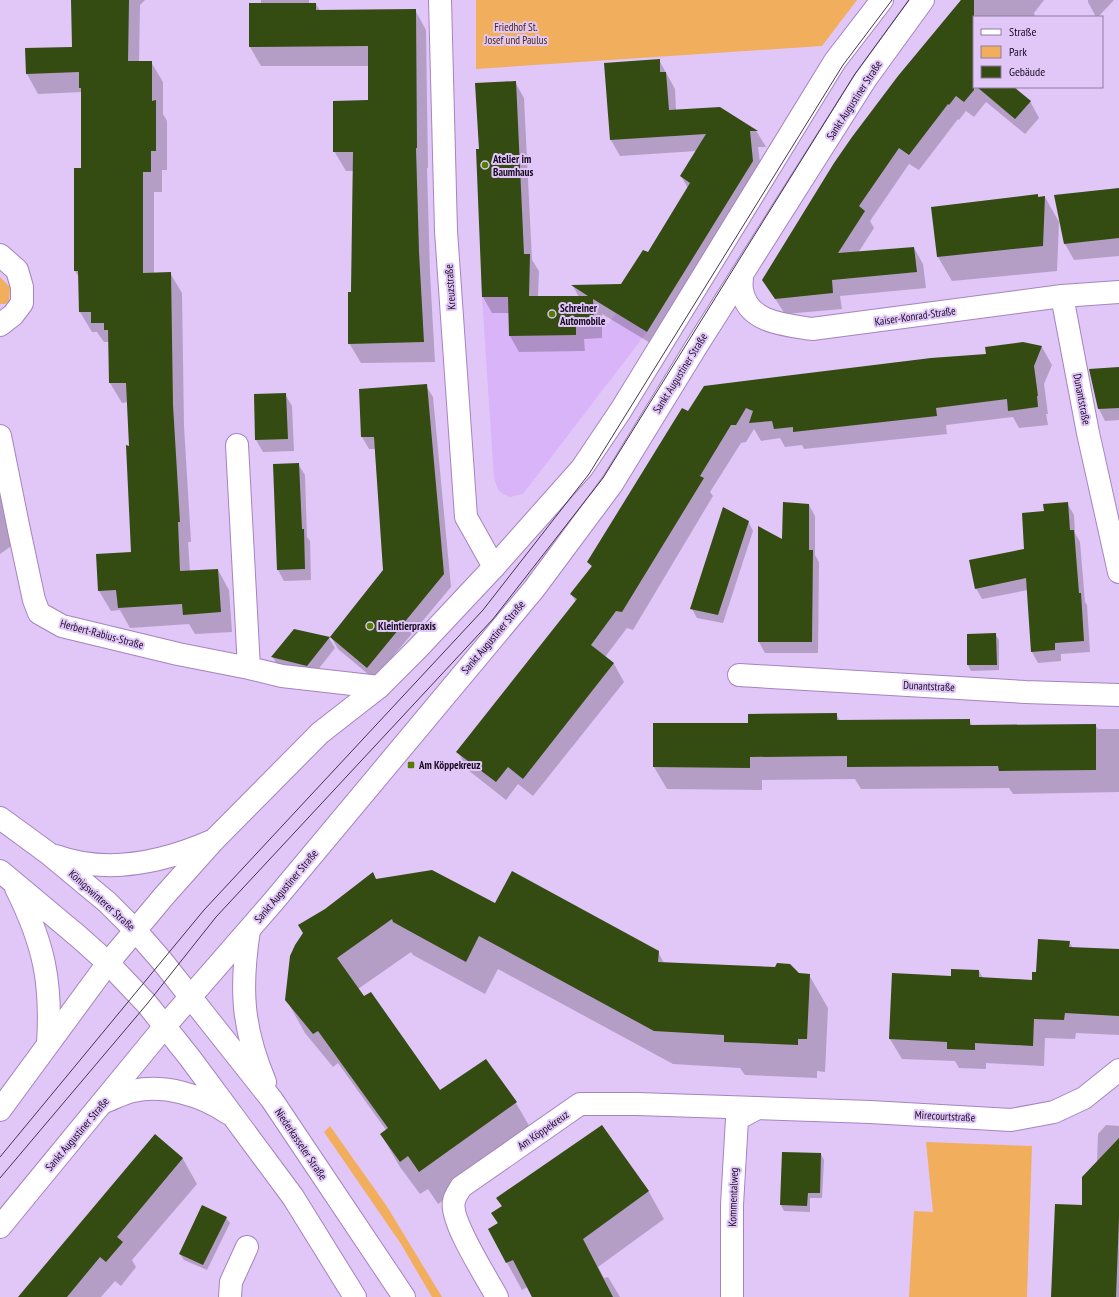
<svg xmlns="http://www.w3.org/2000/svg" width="1119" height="1297" viewBox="0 0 1119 1297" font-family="'PT Sans Narrow',sans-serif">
  <rect width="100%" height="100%" fill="#e1c6f8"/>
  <!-- built -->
  <path fill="#dab4f9" d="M575 296 576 322 609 323 616 313 647 332 523 494 510 497 503 494 498 490 494 478 482 297Z"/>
  <!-- green -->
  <path fill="#f1ae5d" d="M476 0H857L822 46 476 69Z
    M0 277 10 287 9 301 5 304H0Z
    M330 1126 386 1205 442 1297H432L401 1244 324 1132Z
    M926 1142 1032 1146 1027 1297H909L914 1211 933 1212Z"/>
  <!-- shadow -->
  <path fill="#0003" d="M72 0H145L140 5 139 62H151L163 82V114L167 121V170H162V192H154V273H170L182 293 184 426 191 542H188L190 572 218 570 229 590 232 632 195 634 189 624 130 628 120 610 111 611 99 591 132 552 128 402 122 403 110 383 109 342H104L97 332H92L80 312 79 277 75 271 82 169V92L38 94 27 74 73 48Z
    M261 0H309V4H316L320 11 415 10 426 30 428 168H427L430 273 435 362 361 363 349 343 352 293 353 171H346L334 151 369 101V66H261L250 47 261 4Z
    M961 0H1044L1034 13 1035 17H974V87H1012L1030 101 1039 118 1025 134 986 102 974 117 966 111 959 120 958 119 919 170 909 164 870 221 874 228 858 253 914 248 923 264 926 288 840 296 842 309 785 314 763 280Z
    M1088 0H1114L1098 17H1096L1088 2Z
    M659 60 675 89 676 110 719 108 757 132 766 147H758L762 178 657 347 602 314V338L584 339 585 351 519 352 510 336 509 313H492L483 297 477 150H480L515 82 524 98 532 260 539 271 538 297H579L573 286 622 285 648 254 688 188 681 176 697 151 620 156 611 140 606 64Z
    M1119 189V256L1074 260 1065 244 1055 196Z
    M1037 195 1039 198 1045 197 1059 222 1057 271 952 281 938 257Z
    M1023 343 1042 347 1052 365 1044 384 1048 414H1046L1048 425 1019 428 1013 417 946 425 947 434 804 449 802 445 785 447 780 438 761 441 754 429 746 442 741 443 710 492 713 496 633 630 627 628 605 657 614 664 624 682 533 796 518 784 506 800 468 770 458 752 576 602 571 594 592 567 588 562 688 412 987 355Z
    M1119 368V420L1105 421 1099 409Z
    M426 386 433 397 451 587 374 679 338 649 331 637 384 570 375 449H369L362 437 360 390Z
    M285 394 292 406 294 451 263 452 256 440 255 395Z
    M298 464 305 475 307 537 310 541 311 580 284 581 278 570Z
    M0 492 10 540V547L0 554Z
    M1067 503 1074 515 1075 533 1080 542 1085 602 1087 605 1090 652 1061 654V661L1038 663 1032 652 1028 590 982 599 976 588 1025 550 1045 512Z
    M809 505 815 516V555L819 562 818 653H765L759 642 783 540Z
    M748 521 753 531 723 623 697 618 692 609Z
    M295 631 329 638 335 648 313 676 278 667 273 657Z
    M995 634 999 640V670L971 671 968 665V635Z
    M836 714 840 721 969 720 972 725H1095L1098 729H1119V792L1013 794 1009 788 861 789 855 779 762 780V790L667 789 654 767 749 724Z
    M377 880 496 904 658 952 664 963 809 975 828 1008 825 1072 817 1071V1078L745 1075 740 1068 673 1064 498 969 485 994 413 955 411 952 358 989 440 1092 486 1061 516 1103 535 1136 438 1204 428 1189 420 1194 400 1167 381 1134 386 1130 338 1063 333 1067 305 1033 286 999Z
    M1069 942 1073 948 1119 950V947V1035L1076 1033 1075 1039 1045 1038 1044 1066 986 1063V1069L959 1068 955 1061 902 1059 890 1039 952 977 979 971 983 978 1033 981 1037 973Z
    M1106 1125 1119 1126V1297H1052L1097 1163 1098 1134Z
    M602 1126 649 1192 664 1219 598 1267 604 1278 608 1277 620 1297H532L527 1287 522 1290 489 1230 498 1224 492 1214 502 1207 498 1199Z
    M155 1135 183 1159 197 1184 132 1260 136 1267 121 1286 115 1281 101 1297H19Z
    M821 1154 824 1160 822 1198H810V1212L784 1211 781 1205Z
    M226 1218 230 1223 207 1270 184 1260 180 1254Z"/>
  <!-- building -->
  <path fill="#344b12" d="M71 0H129L128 61H152V101L156 100V151H151V172H143V273L171 272 173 405 180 522H178L180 571 218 569 221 612 183 615 182 604 118 608 116 590 98 591 96 554 131 552 126 445 129 446 126 383H109L108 330H104V323H91V312H79L78 271H74V168H81V88H79V72L26 74 25 48 72 47Z
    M961 0H974V90L964 102 956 96 949 105 948 104 909 155 899 148 859 206 865 211 838 253 914 247 917 272 832 280 833 293 775 299 762 280 834 163 852 137 898 76Z
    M249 3H316V10L416 9 417 148H416L419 252 424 342 348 344V292H351L353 152H333V101L368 100V46L249 47Z
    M660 59V72H666L669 110 720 107 758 131H750L753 161 647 332 593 299 594 322 576 323V335L509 336 508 297H482L476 149H479L475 83 516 81 524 254H530L529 296H518H588L571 285 621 284 643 250 648 252 690 183 680 176 706 134 610 140 604 63Z
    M977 87H1014L1031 101 1015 119Z
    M1119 188V238L1064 244 1054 195Z
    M1038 194V197L1045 196 1043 246 937 257 931 207Z
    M1023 342 1042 346 1034 366 1038 396H1037L1038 407 1008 411 1007 399 936 408 937 416 793 432V427L774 429 772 421 749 423 753 411 746 408 736 425H731L700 476 704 478 622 612 616 611 591 645 614 663 523 779 508 767 496 782 456 752 577 599 570 594 592 566 587 562 682 408 688 411 704 386 931 358 986 354 985 347Z
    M1119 367V408L1098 409 1089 369Z
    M427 384 444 574 367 668 330 637 383 570 374 437H361L359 389Z
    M286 393 288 439 255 440 254 394Z
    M299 463 302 529H304L305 569 277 570 273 464Z
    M783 502 809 504V550H813L812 642H758V526L782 539Z
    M1068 502 1070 530H1074L1079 593H1081L1084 641 1055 643V650L1031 652 1026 578 975 589 969 560 1024 549 1022 513 1044 511 1043 504Z
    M723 507 749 521 718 615 690 609Z
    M294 629 330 637 307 666 271 657Z
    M996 633 997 665H967V634Z
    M837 713V720L970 719V725L1096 724V770L999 771 998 766 847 767V756L750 757V768L653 767V723H748V714Z
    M432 870 495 903 512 871 659 951 658 962 775 967 777 963 790 964 799 973 810 974 807 1039H798V1045L724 1042V1035L654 1031 479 936 466 962 393 922 392 919 337 958 364 996 371 992 440 1090 486 1059 517 1102 419 1172 408 1156 400 1162 380 1134 388 1128 318 1031 313 1034 285 1000 290 956 295 945 303 933 298 925 325 909 373 872 376 879Z
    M1038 939 1070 941 1069 947 1119 949V1016L1065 1013 1064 1020 1034 1019 1033 1046 975 1043V1050L947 1049V1042L889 1039 892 973 951 976V969L979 970V977L1032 980V972H1036Z
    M602 1125 649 1191 583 1239 613 1297H532L513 1260 506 1263 488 1229 498 1223 491 1213 502 1206 496 1198Z
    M155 1134 183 1158 117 1237 123 1242 106 1262 100 1257 67 1297H18Z
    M1119 1138V1217L1116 1297H1051L1055 1204 1082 1205V1177Z
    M782 1152 821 1153 820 1193H808L807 1206 780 1205Z
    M202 1205 227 1217 203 1265 179 1254Z"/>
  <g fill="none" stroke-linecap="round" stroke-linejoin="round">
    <!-- minor casing -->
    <g stroke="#a584bf" stroke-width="24">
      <path id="minor" d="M440 0 446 231 466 517 494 567
        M0 255 17 270 22 287V303L13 315 0 325
        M742 275C742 280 741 285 742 290 747 323 786 325 812 329L1062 296 1119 292
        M1062 296 1088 433 1119 572
        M0 436 19 530 34 600 39 613 62 626 178 654 249 668 282 676 379 687
        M237 445 249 668
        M739 675 1025 692 1119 695
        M230 1297 231 1282 247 1247
        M497 1297C487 1278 449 1220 454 1201 455 1196 459 1191 461 1187L580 1104H637L870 1112 1011 1120 1054 1112 1084 1098 1119 1070
        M732 1297V1205L737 1119 756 1109"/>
    </g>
    <!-- secondary casing -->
    <g stroke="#a584bf" stroke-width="24">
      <path id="secondary" d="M0 818 48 853 107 902 135 930 162 961 272 1100 404 1297
        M56 856C108 875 164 862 214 840
        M0 871 79 937 108 963 147 1004 190 1058 293 1197 355 1297
        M16 888C44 944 52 982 48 1044
        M249 930C240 989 242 1027 265 1082
        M104 1102C113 1099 123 1093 133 1091 164 1084 201 1095 228 1113"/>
    </g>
    <!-- primary casing -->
    <g stroke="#a584bf" stroke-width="24">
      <path id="primary" d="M0 1110 108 963 164 896 214 840 320 733 379 687 418 648 494 567 582 468 621 410 835 61 882 0
        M0 1227 165 1026 273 902 534 589 612 484 696 347 865 80 923 0"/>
    </g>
    <!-- minor -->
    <use href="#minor" stroke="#fff" stroke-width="22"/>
    <!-- secondary -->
    <use href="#secondary" stroke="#fff" stroke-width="22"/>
    <!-- primary -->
    <use href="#primary" stroke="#fff" stroke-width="22"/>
    <!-- tram -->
    <path stroke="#453551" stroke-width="1" d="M0 1157 204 910 483 610 589 474 843 65 892 0
      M0 1178 147 1004 216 917 493 619 603 478 855 74 909 0"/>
  </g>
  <!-- markers -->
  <g fill="#527d00" stroke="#e1c6f8" stroke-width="1.5">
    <circle cx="485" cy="165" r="4"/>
    <circle cx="552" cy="314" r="4"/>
    <circle cx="370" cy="626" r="4"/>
    <rect x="407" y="761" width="8" height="8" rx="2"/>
  </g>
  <g text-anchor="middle" stroke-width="4" stroke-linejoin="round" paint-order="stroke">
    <!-- park labels -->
    <g font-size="11" fill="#482a00" stroke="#e1c6f8">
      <text x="516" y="31">Friedhof St.<tspan x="516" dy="13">Josef und Paulus</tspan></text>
    </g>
    <!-- street labels -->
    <g font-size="11" fill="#190c22" stroke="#e1c6f8">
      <text transform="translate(854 100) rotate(-57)" y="4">Sankt Augustiner Straße</text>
      <text transform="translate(450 287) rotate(-94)" y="4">Kreuzstraße</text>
      <text transform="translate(915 316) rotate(-8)" y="4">Kaiser-Konrad-Straße</text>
      <text transform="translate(680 373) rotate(-58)" y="4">Sankt Augustiner Straße</text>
      <text transform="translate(1082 399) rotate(79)" y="4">Dunantstraße</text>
      <text transform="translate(102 634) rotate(15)" y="4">Herbert-Rabius-Straße</text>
      <text transform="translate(493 637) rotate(-50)" y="4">Sankt Augustiner Straße</text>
      <text transform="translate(929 686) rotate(3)" y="4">Dunantstraße</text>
      <text transform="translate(286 886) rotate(-50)" y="4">Sankt Augustiner Straße</text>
      <text transform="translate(102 900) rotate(42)" y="4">Königswinterer Straße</text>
      <text transform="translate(945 1116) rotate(3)" y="4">Mirecourtstraße</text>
      <text transform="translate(543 1130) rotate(-35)" y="4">Am Köppekreuz</text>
      <text transform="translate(77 1134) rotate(-50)" y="4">Sankt Augustiner Straße</text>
      <text transform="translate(301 1144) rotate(56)" y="4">Niederkasseler Straße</text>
      <text transform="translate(733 1197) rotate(-88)" y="4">Kommentalweg</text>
    </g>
    <!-- poi labels -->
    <g font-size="11" font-weight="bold" fill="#190c22" stroke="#e1c6f8" text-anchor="start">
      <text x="493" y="163">Atelier im<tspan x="493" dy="13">Baumhaus</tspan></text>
      <text x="560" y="312">Schreiner<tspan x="560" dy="13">Automobile</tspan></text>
      <text x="378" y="630">Kleintierpraxis</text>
      <text x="419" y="769">Am Köppekreuz</text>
    </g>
  </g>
  <!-- legend -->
  <rect x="973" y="16" width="130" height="72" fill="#e1c6f8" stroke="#917ca2"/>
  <rect x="981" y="29" width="20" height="6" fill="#ffffff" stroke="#917ca2"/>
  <text x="1009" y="36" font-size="12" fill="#190c22">Straße</text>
  <rect x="981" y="46" width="20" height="12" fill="#f1ae5d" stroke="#917ca2"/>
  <text x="1009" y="56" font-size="12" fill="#190c22">Park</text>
  <rect x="981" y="66" width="20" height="12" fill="#344b12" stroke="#917ca2"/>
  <text x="1009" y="76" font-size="12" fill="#190c22">Gebäude</text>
</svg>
